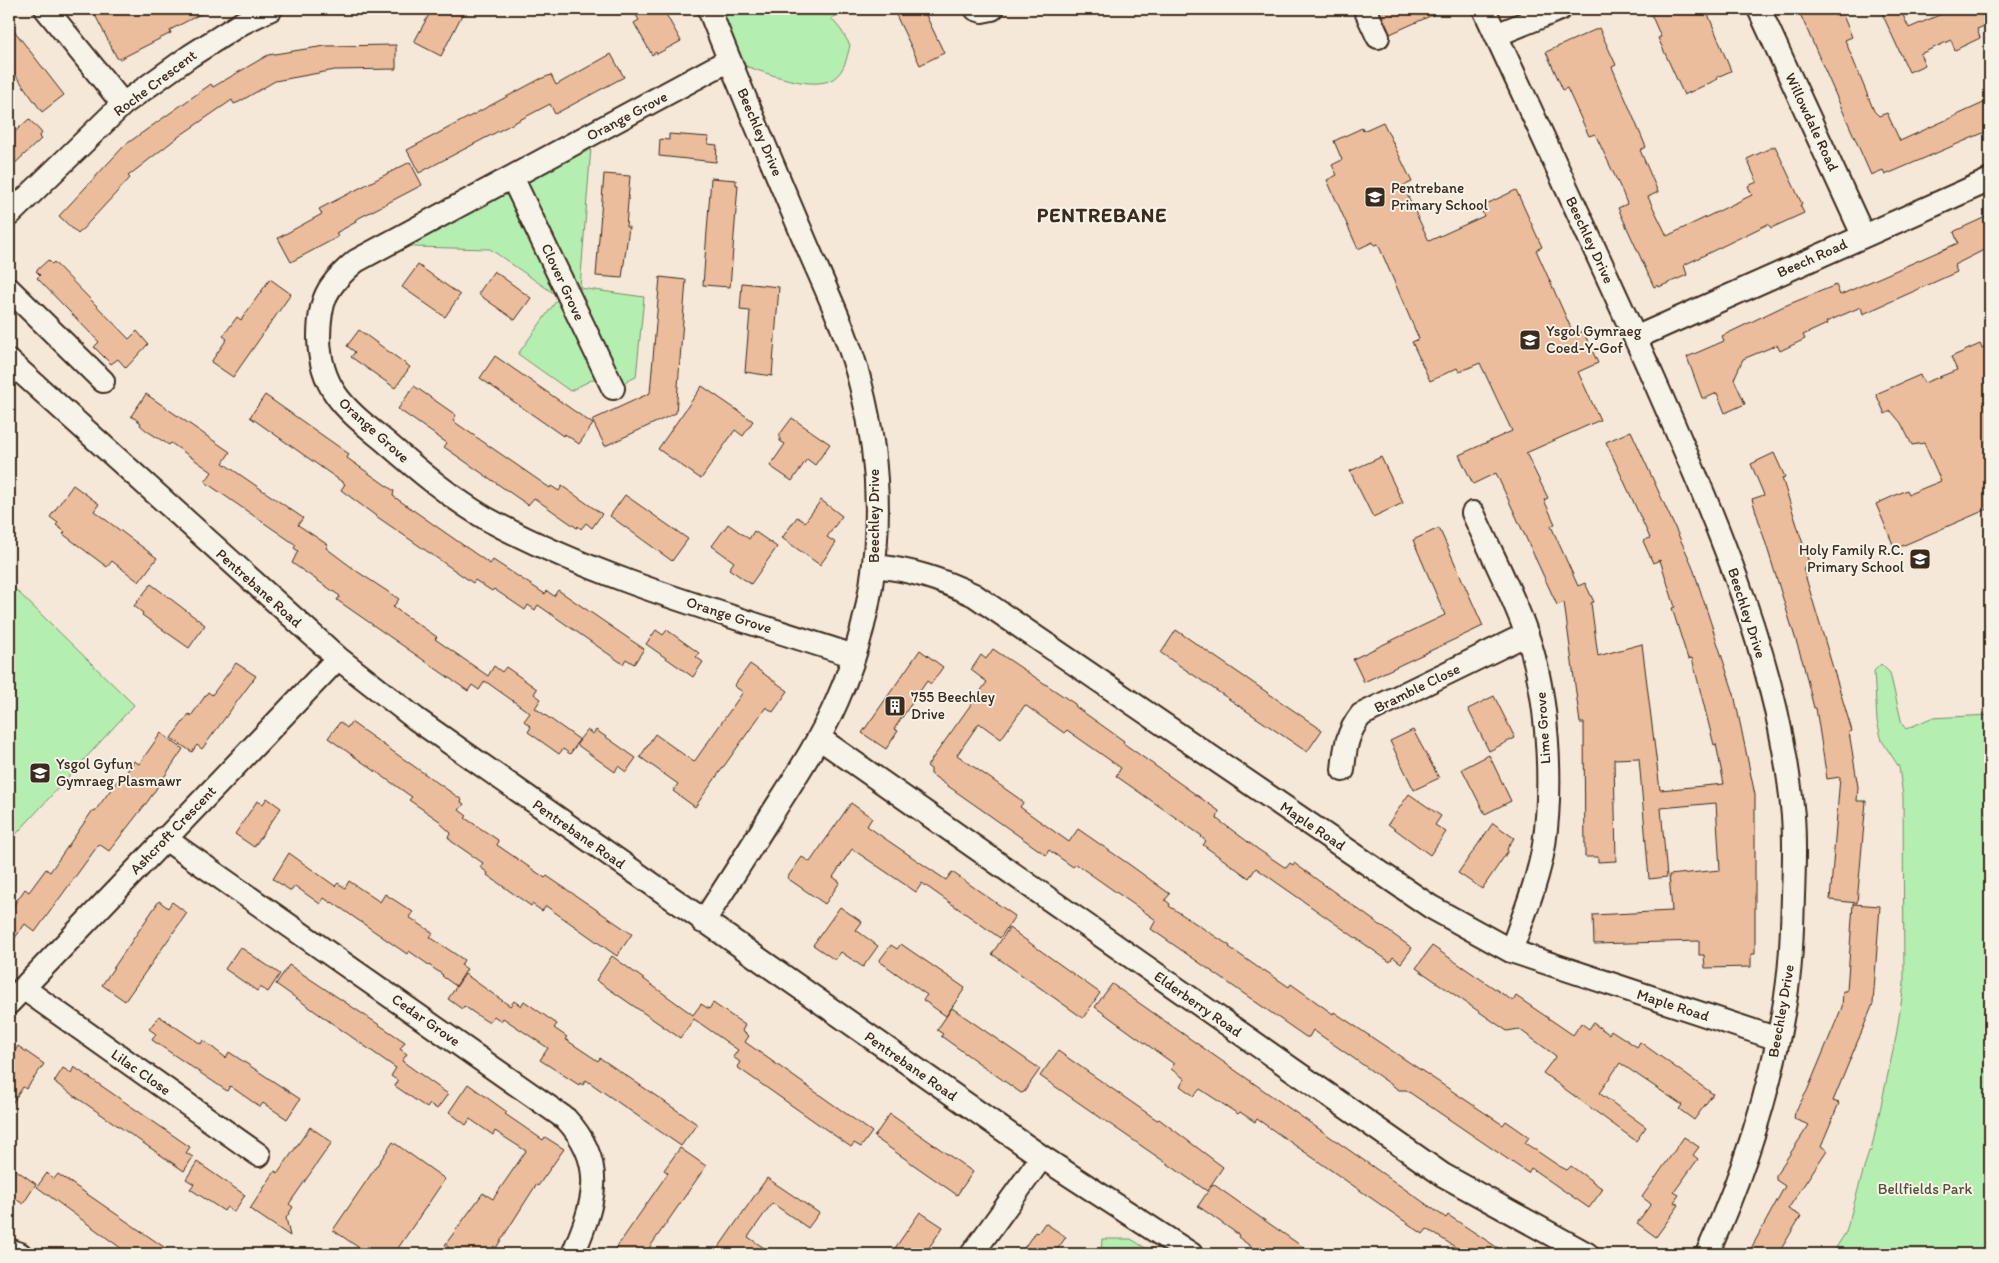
<svg xmlns="http://www.w3.org/2000/svg" width="1999" height="1263" viewBox="0 0 1999 1263" font-family="Itim,sans-serif">
  <rect width="100%" height="100%" fill="#f5e8d9"/>
  <filter id="ink" filterUnits="userSpaceOnUse"><feTurbulence type="fractalNoise" baseFrequency=".02" numOctaves="2"/><feDisplacementMap in="SourceGraphic" scale="10" xChannelSelector="R" yChannelSelector="G"/><feConvolveMatrix kernelMatrix="1 2 1 2 8 2 1 2 1" color-interpolation-filters="sRGB"/></filter>
  <g filter="url(#ink)">
    <!-- green -->
    <path fill="#b5eeb1" stroke="#788c68" d="M709 9H854L831 18 841 30 850 45C847 57 845 71 833 79 810 93 753 68 729 60Z
      M592 134 580 288 644 297 636 377 613 388 605 373 570 391 518 354 559 297 490 249 415 247 393 241Z
      M9 583 134 705 9 842Z
      M1881 664 1890 673 1902 724 1906 729 1931 718 1990 715V1254H1832L1846 1232 1869 1151H1871L1896 1037 1904 984 1903 796 1899 767 1882 741 1877 721 1874 671Z
      M1102 1239H1131L1155 1254H1101Z"/>
    <!-- building -->
    <path fill="#ebbd9c" stroke="#3b2a1e" d="M92 9H210L170 30 171 33 120 59 117 58Z
      M432 9H465L441 56 414 42Z
      M632 9H663L681 41 657 54 656 52 652 55 634 23 639 20Z
      M893 9H923L944 53 920 65Z
      M1379 9H1446L1390 34Z
      M1662 9H1706L1731 71 1717 77 1718 79 1684 95 1658 38 1661 37 1651 14Z
      M1798 9H1831L1835 16 1842 13 1852 37 1845 40 1874 111 1879 116 1887 113 1900 141 1990 100V130L1885 175 1883 170 1871 175Z
      M1880 9H1900L1909 28 1953 9H1980L1987 25 1977 29 1980 38 1955 50 1951 40 1920 54 1925 65 1909 72Z
      M9 24 64 95 42 112 9 66Z
      M1599 28 1616 65 1612 67 1646 147 1640 150 1658 192 1648 197 1667 236 1752 195 1748 186 1757 182 1747 159 1775 146 1802 204 1800 205 1804 213 1771 228 1768 224 1684 265 1687 275 1659 287 1658 285 1654 287 1618 208 1627 204 1622 191 1595 134 1589 136 1567 88 1563 90 1546 52Z
      M396 45V69L335 70 275 81 239 102 234 104 232 100 178 137 128 176 130 178 78 234 59 216 125 145 211 84 213 87 268 55 325 46Z
      M611 54 624 77 555 114 550 104 419 173 407 150 540 79 551 75 556 85Z
      M29 119 42 133 39 137 41 139 9 169V137Z
      M1383 122 1412 182 1403 186 1429 241 1484 216 1480 207 1516 190 1542 247 1536 250 1574 335 1583 331 1598 363 1578 372 1600 420 1526 453 1548 498 1544 500 1555 524 1551 526 1578 586 1585 583 1594 602 1591 603 1598 656 1642 644 1660 790 1724 784 1716 744 1714 745 1692 658 1688 659 1672 608 1675 607 1660 560 1653 563 1643 541 1650 538 1606 442 1631 431 1692 565 1734 694 1755 795V954H1751V967L1705 968 1704 955H1699V941L1594 944 1593 915 1672 911 1669 875 1720 870 1716 803 1661 808 1667 877 1649 879 1639 758 1614 759 1616 861 1598 862V857H1585L1584 723H1580L1564 602 1557 605 1496 473 1473 484 1459 455 1512 431 1480 363 1459 372 1457 368 1430 381 1412 342 1419 339 1378 244 1374 245 1373 242 1358 249 1327 180 1337 175 1332 165 1342 160 1334 141 1362 128 1363 131Z
      M669 134 709 137 708 144 717 145 716 162 659 156 660 139 669 140Z
      M410 162 422 185 355 220 356 222 336 233 338 237 291 262 278 238 322 214 319 209Z
      M604 174 630 176 626 227H629L622 278 596 276Z
      M711 178 736 180V185H738L730 287 703 285Z
      M1990 215V247L1954 265 1957 272 1863 314 1861 307 1826 322 1827 324 1803 335 1805 339 1780 351 1777 345 1743 359 1734 379 1745 404 1725 413 1717 393 1706 398H1702L1687 357 1724 341 1722 336 1782 307 1836 285 1840 295 1958 243 1954 232 1955 231Z
      M48 260 52 264 54 262 129 339 137 331 148 344 126 368 118 359 111 364 94 347 99 342 37 278 40 275 36 271Z
      M418 265 460 295 445 317 402 287Z
      M494 271 531 298 515 320 478 294Z
      M660 277 686 280 676 413 605 446 592 420 650 393Z
      M270 279 291 294 233 377 211 362 227 339 223 336 237 317 241 320Z
      M742 283 779 287 772 376 745 372 750 311 740 310Z
      M359 330 410 367 395 388 351 357 355 352 347 346Z
      M1980 344 1982 348 1990 344V508L1895 549 1876 504 1907 490 1909 494 1941 481 1924 443 1912 445 1901 423 1891 411 1885 414 1876 394 1920 375 1924 383 1957 370 1951 357Z
      M495 356 593 424 579 444 565 434 563 436 480 378Z
      M414 386 456 415 453 421 550 488 551 486 559 491 562 486 602 514 592 528 586 523 581 529 578 526 577 528 534 498 528 505 444 447 447 443 398 409Z
      M702 386 753 421 743 436 735 430 701 479 658 449Z
      M146 394 230 452 223 463 303 518 298 525 328 545 326 548 358 572 399 599 393 607 437 637 435 639 488 676 494 666 502 672 506 667 537 689 534 694 541 699 535 708 580 740 570 754 563 749 559 754 528 732 531 727 524 721 530 713 485 681 479 690 472 685 468 691 337 600 340 596 292 563 298 551 294 548 296 545 205 482 212 472 171 443 169 445 147 431 140 425 141 423 131 416Z
      M265 395 349 454 347 458 394 491 393 496 490 564 493 560 545 594 547 591 554 596 558 590 644 649 634 664 626 659 623 664 538 605 535 610 528 605 525 610 494 589 492 591 475 580 473 583 376 516 341 490 345 484 250 417Z
      M792 418 830 444 815 465 807 459 792 481 770 466 785 444 780 441V434Z
      M1774 453 1785 477 1782 478 1810 566 1803 568 1852 731 1849 732 1858 787 1857 801H1866L1857 903 1830 900 1840 777 1827 779 1816 708H1814L1803 663 1752 499 1764 495 1751 464Z
      M1381 457 1403 503 1373 517 1350 471Z
      M73 485 99 504 94 511 157 558 139 582 112 561 107 567 63 534 65 532 56 525 58 523 50 517Z
      M625 495 688 539 672 561 610 516Z
      M821 500 842 516 827 537 836 543 820 565 782 538 797 517 805 522Z
      M728 524 749 539 754 531 777 547 751 584 729 569 734 562 712 546Z
      M1439 528 1483 626 1364 682 1353 659 1445 615 1413 540Z
      M151 584 205 625 189 648 142 615 143 613 134 606Z
      M656 630 663 635 667 630 699 653 696 657 703 662 693 677 646 644Z
      M1176 630 1322 730 1307 752 1161 653Z
      M993 649 1075 704 1076 707 1124 741 1123 743 1219 811 1217 819 1259 850 1286 868 1290 863 1293 865 1294 863 1412 948 1401 963 1393 957 1390 962 1256 868 1249 878 1203 845 1206 841 1201 837 1202 836 1116 776 1121 768 1067 730 1064 733 1025 705 1001 739 979 723 957 755 1021 800 1023 803 1020 807 1069 842 1078 829 1130 865 1170 894 1165 900 1170 904 1169 906 1230 946 1229 947 1263 971 1264 970 1289 987 1291 984 1333 1014 1334 1012 1503 1125 1506 1121 1529 1137 1525 1143 1559 1166 1567 1170 1571 1166 1603 1189 1589 1208 1531 1168 1528 1173 1406 1090H1399L1313 1030 1309 1037H1306L1151 929 1156 920 1113 890 1076 864 1073 867 1049 850 1046 855 931 774V769L927 766 987 682 971 670 981 655 986 659Z
      M920 650 943 667 931 684 927 681 894 729 898 731 886 749 862 733Z
      M236 663 256 676 202 749 197 745 192 752 171 738 189 714 191 716 208 692 212 695Z
      M750 664 788 691 773 712 766 707 695 807 673 791 678 784 640 757 655 734 694 762 743 692 734 686Z
      M1494 696 1515 738 1489 751 1468 709Z
      M340 722 347 728 351 722 462 800 461 802 464 804 459 810 467 816 465 818 498 840 497 845 545 878 547 876 632 934 617 956 546 906 542 911 532 904 531 906 487 875 488 873 480 867 483 863 451 841 448 837 451 833 440 823 441 822 409 800 412 797 328 738Z
      M587 730 593 734 596 730 636 758 626 772 618 766 615 772 576 744Z
      M1413 730 1439 778 1414 790 1390 741Z
      M161 733 183 749 148 801 109 851 99 844 35 932 25 924 9 946V912L25 889 29 892 46 869 50 872 93 810 95 811 118 780 120 782 134 761 139 764Z
      M1489 755 1511 801 1485 814 1462 769Z
      M1409 794 1441 816 1435 825 1446 832 1430 855 1388 824Z
      M267 798 281 808 254 847 235 834 257 801 263 804Z
      M851 803 872 818 867 826 887 840 946 880 952 872 1015 916 1000 938 922 883 916 892 852 849 833 877 840 882 825 904 787 878 802 857 810 862Z
      M1493 823 1514 838 1507 849 1508 851 1482 889 1458 873Z
      M289 853 335 886 338 883 345 888 349 881 380 902 385 894 413 912 409 917 433 933 430 937 464 960 461 965 467 969 456 986 442 976 443 975 409 951 407 954 332 902 331 903 324 898 320 904 295 886 291 891 273 879Z
      M159 901 168 908 172 902 187 913 125 1001 102 985Z
      M1853 904 1880 906 1873 1004 1833 1101 1839 1103 1821 1146 1827 1150 1788 1209 1801 1216 1778 1254H1748L1785 1186 1776 1180V1175L1809 1125 1794 1119 1795 1112 1807 1091 1842 1007 1843 991H1847Z
      M840 907 862 922 856 930 878 946 863 967 841 952 835 960 813 945Z
      M1009 928 1100 993 1083 1018 992 954Z
      M901 944 965 988 946 1016 923 1000 927 995 879 961 891 945 897 949Z
      M1432 946 1513 1001 1516 996 1573 1035 1581 1023 1589 1029 1593 1023 1609 1034 1611 1030 1637 1047 1640 1042 1713 1094 1694 1120 1679 1109 1682 1105 1620 1063 1599 1093 1646 1127 1636 1141 1543 1073 1556 1056 1519 1029 1507 1031 1416 968Z
      M240 947 280 974 268 992 260 987 257 991 225 969Z
      M612 956 693 1015 701 1004 709 1009 713 1003 745 1025 742 1031 749 1036 745 1042 872 1132 861 1147 854 1143 851 1147 737 1067 740 1062 733 1057 738 1050 694 1019 680 1038 596 980Z
      M289 965 405 1042 400 1049 407 1054 402 1061 448 1094 437 1109 430 1104 427 1108 395 1086 398 1081 391 1076 396 1068 276 984Z
      M465 974 510 1006 514 1001 521 1006 524 1001 557 1024 554 1028 567 1037 565 1039 598 1061 600 1058 612 1066 697 1124 681 1146 586 1080 583 1085 580 1083 579 1085 540 1060 548 1048 503 1018 501 1021 494 1016 490 1021H486L464 1006 462 1009 448 999Z
      M1112 984 1446 1218 1448 1215 1507 1254H1466L1427 1229 1423 1234 1257 1119 1255 1122 1240 1112 1238 1114 1200 1089 1194 1096 1180 1086 1185 1079 1171 1069 1174 1064 1095 1007Z
      M952 1008 1040 1069 1024 1092 1021 1093 941 1036 943 1034 937 1030Z
      M159 1016 201 1044 203 1040 226 1058 229 1052 300 1099 287 1119 263 1103 260 1107 230 1086 227 1091 152 1040 156 1034 149 1029Z
      M18 1046 44 1064 26 1089 23 1087 9 1108V1060Z
      M1058 1051 1157 1120 1159 1119 1223 1167 1207 1191 1040 1076Z
      M74 1067 190 1147 186 1153 193 1157 184 1171 54 1082 63 1068 71 1073Z
      M468 1084 507 1112 505 1114 543 1140 545 1137 564 1149 538 1186 536 1185 496 1248 494 1246 488 1254H459L445 1245 483 1193 493 1199 526 1151 495 1131 493 1135 470 1119 466 1125 449 1112Z
      M890 1114 973 1172 957 1195 874 1137Z
      M310 1127 332 1142 289 1204 293 1207 286 1218 290 1236 250 1209 275 1171 278 1173Z
      M1684 1137 1699 1147 1693 1155 1698 1159 1674 1192 1679 1195 1674 1202 1679 1205 1656 1237 1637 1223 1651 1204 1642 1197Z
      M393 1142 445 1179 394 1254H368L333 1230Z
      M680 1148 706 1166 645 1254H612L668 1173 664 1170Z
      M197 1162 245 1195 234 1212 227 1207 224 1211 190 1189 194 1184 186 1179Z
      M9 1165 36 1184 23 1204 9 1194Z
      M47 1173 54 1179 58 1174 174 1254H129L37 1187Z
      M767 1178 819 1213 808 1228 772 1203 748 1237 773 1254H714Z
      M1213 1184 1254 1213 1313 1254H1261L1238 1237 1239 1235 1198 1206Z
      M920 1212 943 1227 928 1249 924 1254H891Z
      M1045 1223 1066 1237 1054 1254H1020L1035 1232 1038 1233Z"/>
    <g fill="none" stroke-linecap="round" stroke-linejoin="round">
      <!-- street casing -->
      <g stroke="#3b2a1e" stroke-width="26">
        <path id="street" d="M46 9 123 104
          M976 9 982 11 992 9
          M1365 9 1378 37
          M1484 9C1541 133 1599 257 1655 382 1716 521 1780 664 1793 816 1795 842 1794 870 1793 896 1792 933 1791 971 1784 1008 1770 1092 1742 1177 1707 1254
          M1759 9 1863 235
          M1496 35 1560 9
          M729 60 356 261C327 285 319 300 319 338 320 393 350 412 388 444 419 471 451 498 487 519 599 580 733 616 854 656
          M512 177 613 388
          M9 215 123 104 190 56 242 23 271 9
          M9 289 103 381
          M1635 338 1990 180
          M9 361 338 658 416 719 1042 1157 1191 1254
          M1473 513C1491 553 1513 594 1527 635 1548 694 1553 783 1544 845 1538 881 1523 917 1511 951
          M875 566C912 570 940 579 974 595L1431 907 1511 951 1778 1039
          M819 738 1443 1175 1587 1254
          M1343 770C1345 748 1347 733 1361 715L1527 634
          M164 838 566 1119C608 1164 594 1204 573 1254
          M703 922C726 887 748 852 770 817 794 779 819 742 837 701 881 602 888 491 861 386 848 332 821 280 800 229 769 156 738 83 709 9
          M23 988 259 1155
          M9 1003 338 658
          M9 1250 20 1254
          M972 1254 1042 1157"/>
      </g>
      <!-- street -->
      <use href="#street" stroke="#f7f3e8" stroke-width="22"/>
    </g>
  </g>
  <!-- icons -->
  <defs>
    <g id="school-square" transform="scale(1.125)"><rect x="-9" y="-9" width="18" height="18" rx="4" fill="#3b2a1e" stroke="#f7f3e8"/><path d="M0-5L7-2L0 1L-7-2ZM-4 1L0 2.5L4 1V4Q0 6-4 4Z" fill="#fff"/></g>
    <g id="building-square" transform="scale(1.125)"><rect x="-9" y="-9" width="18" height="18" rx="4" fill="#3b2a1e" stroke="#f7f3e8"/><path d="M-4-6H4V6H1V3H-1V6H-4ZM-2.5-4.3h1.7v1.8h-1.7ZM.8-4.3h1.7v1.8H.8ZM-2.5-1h1.7V.8h-1.7ZM.8-1h1.7V.8H.8Z" fill="#fff"/></g>
  </defs>
  <g fill-rule="evenodd">
    <use href="#school-square" x="1375" y="197"/>
    <use href="#school-square" x="1530" y="340"/>
    <use href="#school-square" x="1920" y="559"/>
    <use href="#building-square" x="895" y="706"/>
    <use href="#school-square" x="40" y="773"/>
  </g>
  <g text-anchor="middle" stroke-width="4" stroke-linejoin="round" paint-order="stroke">
    <!-- street labels -->
    <g font-size="15" fill="#3b2a1e" stroke="#f7f3e8">
      <text transform="translate(155 83) rotate(-37)" y="5">Roche Crescent</text>
      <text transform="translate(627 116) rotate(-28)" y="5">Orange Grove</text>
      <text transform="translate(1812 122) rotate(65)" y="5">Willowdale Road</text>
      <text transform="translate(760 132) rotate(67)" y="5">Beechley Drive</text>
      <text transform="translate(1590 240) rotate(65)" y="5">Beechley Drive</text>
      <text transform="translate(1812 258) rotate(-24)" y="5">Beech Road</text>
      <text transform="translate(563 282) rotate(65)" y="5">Clover Grove</text>
      <text transform="translate(374 430) rotate(42)" y="5">Orange Grove</text>
      <text transform="translate(874 516) rotate(-90)" y="5">Beechley Drive</text>
      <text transform="translate(259 588) rotate(42)" y="5">Pentrebane Road</text>
      <text transform="translate(1747 613) rotate(72)" y="5">Beechley Drive</text>
      <text transform="translate(729 615) rotate(18)" y="5">Orange Grove</text>
      <text transform="translate(1417 688) rotate(-26)" y="5">Bramble Close</text>
      <text transform="translate(1543 728) rotate(-94)" y="5">Lime Grove</text>
      <text transform="translate(1313 826) rotate(34)" y="5">Maple Road</text>
      <text transform="translate(173 830) rotate(-46)" y="5">Ashcroft Crescent</text>
      <text transform="translate(579 834) rotate(35)" y="5">Pentrebane Road</text>
      <text transform="translate(1198 1004) rotate(35)" y="5">Elderberry Road</text>
      <text transform="translate(1673 1005) rotate(18)" y="5">Maple Road</text>
      <text transform="translate(1781 1011) rotate(-80)" y="5">Beechley Drive</text>
      <text transform="translate(426 1020) rotate(35)" y="5">Cedar Grove</text>
      <text transform="translate(911 1066) rotate(35)" y="5">Pentrebane Road</text>
      <text transform="translate(141 1072) rotate(35)" y="5">Lilac Close</text>
    </g>
    <!-- poi labels -->
    <g font-size="15" fill="#3b2a1e" stroke="#f7f3e8" text-anchor="start">
      <text x="1391" y="193">Pentrebane<tspan x="1391" dy="17">Primary School</tspan></text>
      <text x="1546" y="336">Ysgol Gymraeg<tspan x="1546" dy="17">Coed-Y-Gof</tspan></text>
      <text x="1904" y="555" text-anchor="end">Holy Family R.C.<tspan x="1904" dy="17">Primary School</tspan></text>
      <text x="911" y="702">755 Beechley<tspan x="911" dy="17">Drive</tspan></text>
      <text x="56" y="769">Ysgol Gyfun<tspan x="56" dy="17">Gymraeg Plasmawr</tspan></text>
    </g>
    <!-- park labels -->
    <g font-size="15" fill="#53513b" stroke="#f7f3e8">
      <text x="1925" y="1194">Bellfields Park</text>
    </g>
    <!-- district labels -->
    <g font-size="20" font-weight="bold" letter-spacing="1" fill="#3b2a1e" stroke="#f7f3e8">
      <text x="1102" y="222">PENTREBANE</text>
    </g>
  </g>
  <!-- margin -->
  <rect width="1999" height="1263" fill="none" stroke="#f7f3e8" stroke-width="30"/>
  <rect x="15" y="15" width="1969" height="1233" fill="none" stroke="#3b2a1e" stroke-width="2" filter="url(#ink)"/>
</svg>
